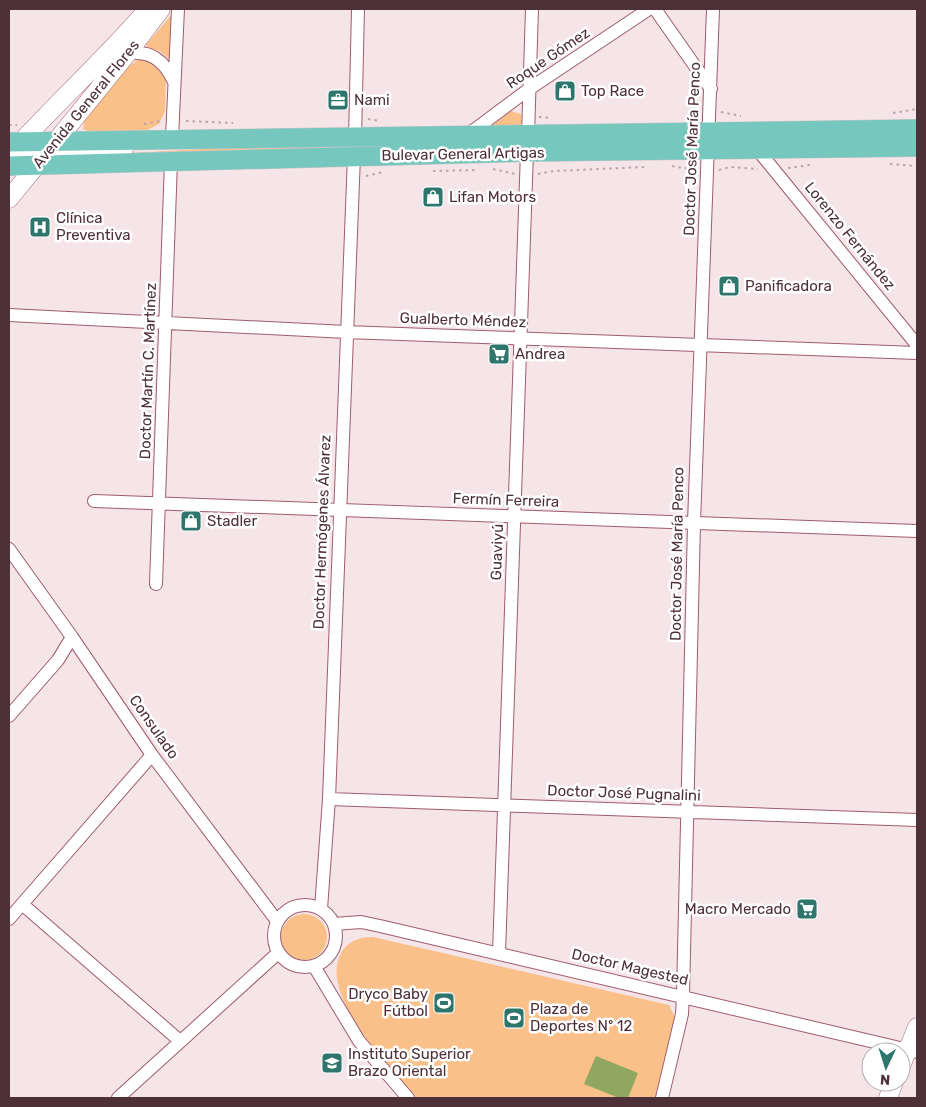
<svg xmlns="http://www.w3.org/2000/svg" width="926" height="1107" viewBox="0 0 926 1107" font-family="Rubik,sans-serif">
  <rect width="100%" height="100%" fill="#f5e5e8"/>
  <!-- green -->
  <path fill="#fac08a" d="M172 14 171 61 160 51 148 49 146 45Z
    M139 59 155 61 166 78 165 111 159 124 145 131 90 132 83 129 84 122 128 67Z
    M511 111 521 114 522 124 520 126 490 127Z
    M528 143V145L341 147 61 157 238 147Z
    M281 937a23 23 0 1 1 46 0a23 23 0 1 1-46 0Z
    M373 937 669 1005 674 1015V1021L655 1098H417C390 1071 318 994 341 953 348 941 359 937 373 937Z"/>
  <!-- water -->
  <path fill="#90a760" d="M596 1056 638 1073 628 1098H619L584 1084Z"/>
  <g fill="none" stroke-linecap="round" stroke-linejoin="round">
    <!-- minor casing -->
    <g stroke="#9f5c6d" stroke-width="14">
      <path id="minor" d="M655 9 711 89
        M127 54C150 49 165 61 174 82
        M528 135 532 9
        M466 136 529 89 649 9
        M172 138 178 9
        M355 138 358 9
        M757 149 917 345
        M9 315 346 332 917 353
        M94 501 917 531
        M9 549 72 637 152 755 277 921
        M156 584 171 161
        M9 716 58 660 72 637
        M329 799 917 820
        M22 904 180 1041
        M274 936a31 31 0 1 1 62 0a31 31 0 1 1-62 0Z
        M321 909 329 799 354 156
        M9 919 152 755
        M334 924 361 922 380 926 917 1052
        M499 953 527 152
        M314 966 359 1041 408 1098
        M118 1098 278 953
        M662 1098 682 1014 683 995 694 523 713 9"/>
    </g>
    <!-- secondary casing -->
    <g stroke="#9f5c6d" stroke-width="19">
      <path id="secondary" d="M9 155C54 105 104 60 148 9
        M9 162 48 152 124 149
        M9 199 127 54 161 9
        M901 1066 917 1027
        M888 1098 894 1082"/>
    </g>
    <!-- primary casing -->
    <g stroke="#cdc5c7" stroke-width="20">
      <path id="primary" d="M9 142 917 129
        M9 166 527 152 917 147"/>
    </g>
    <!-- path -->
    <path stroke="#b9a4a9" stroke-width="2" stroke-dasharray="2.5 4" stroke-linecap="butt" d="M721 112 741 116
      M893 113 917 109
      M687 116 696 113
      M539 117 552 118
      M368 119 380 121
      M186 121 233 123
      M144 124 161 121
      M9 125H17
      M890 164 917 166
      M672 166 694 170
      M788 168 810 165
      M493 169 515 174
      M719 170 730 167 758 169
      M433 171 478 170
      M538 174 554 171 645 167
      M366 176 383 172"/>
    <!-- minor -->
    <use href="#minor" stroke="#fff" stroke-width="12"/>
    <!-- secondary -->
    <use href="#secondary" stroke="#fff" stroke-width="18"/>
    <!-- primary -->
    <use href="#primary" stroke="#76c7be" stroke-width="19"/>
  </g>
  <!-- icons -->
  <defs>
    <g id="shop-square" transform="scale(1.125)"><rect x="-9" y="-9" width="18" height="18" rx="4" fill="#2e756c" stroke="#fff"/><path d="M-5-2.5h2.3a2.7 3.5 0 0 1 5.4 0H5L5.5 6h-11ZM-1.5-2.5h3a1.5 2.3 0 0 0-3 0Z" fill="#fff"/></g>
    <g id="office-square" transform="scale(1.125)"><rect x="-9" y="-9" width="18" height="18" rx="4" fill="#2e756c" stroke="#fff"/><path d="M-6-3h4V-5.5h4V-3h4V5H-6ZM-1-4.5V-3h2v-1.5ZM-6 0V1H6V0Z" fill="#fff"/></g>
    <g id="hospital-square" transform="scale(1.125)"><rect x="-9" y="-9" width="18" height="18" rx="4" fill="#2e756c" stroke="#fff"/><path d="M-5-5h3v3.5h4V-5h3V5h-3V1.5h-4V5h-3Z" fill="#fff"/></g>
    <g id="supermarket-square" transform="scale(1.125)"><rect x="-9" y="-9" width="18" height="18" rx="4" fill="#2e756c" stroke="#fff"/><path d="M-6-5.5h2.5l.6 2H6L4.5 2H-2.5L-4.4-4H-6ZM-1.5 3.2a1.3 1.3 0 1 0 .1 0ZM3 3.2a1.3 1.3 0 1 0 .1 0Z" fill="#fff"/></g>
    <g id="stadium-square" transform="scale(1.125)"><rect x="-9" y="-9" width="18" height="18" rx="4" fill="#2e756c" stroke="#fff"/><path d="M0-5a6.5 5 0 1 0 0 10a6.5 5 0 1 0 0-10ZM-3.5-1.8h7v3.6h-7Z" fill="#fff"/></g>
    <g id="school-square" transform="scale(1.125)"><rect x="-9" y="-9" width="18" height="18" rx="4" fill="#2e756c" stroke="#fff"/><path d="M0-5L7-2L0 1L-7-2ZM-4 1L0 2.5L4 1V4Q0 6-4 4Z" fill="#fff"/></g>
  </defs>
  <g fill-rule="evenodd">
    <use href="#shop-square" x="565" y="91"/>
    <use href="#office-square" x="338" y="100"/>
    <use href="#shop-square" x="433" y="197"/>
    <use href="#hospital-square" x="40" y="227"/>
    <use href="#shop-square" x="729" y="286"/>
    <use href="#supermarket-square" x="499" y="354"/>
    <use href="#shop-square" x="191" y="521"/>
    <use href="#supermarket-square" x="807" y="909"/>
    <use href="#stadium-square" x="444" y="1003"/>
    <use href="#stadium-square" x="514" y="1018"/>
    <use href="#school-square" x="332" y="1063"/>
  </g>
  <g text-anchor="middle" stroke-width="5" stroke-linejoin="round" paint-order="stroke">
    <!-- street labels -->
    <g font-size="15" fill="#4e3038" stroke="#fff">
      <text transform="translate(548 58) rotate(-34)" y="5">Roque Gómez</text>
      <text transform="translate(86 104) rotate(-51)" y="5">Avenida General Flores</text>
      <text transform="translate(692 149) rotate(-88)" y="5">Doctor José María Penco</text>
      <text transform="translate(463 154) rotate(-1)" y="5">Bulevar General Artigas</text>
      <text transform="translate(850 236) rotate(51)" y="5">Lorenzo Fernández</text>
      <text transform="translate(463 320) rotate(2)" y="5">Gualberto Méndez</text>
      <text transform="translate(148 371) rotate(-88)" y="5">Doctor Martín C. Martínez</text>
      <text transform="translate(506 500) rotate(2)" y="5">Fermín Ferreira</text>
      <text transform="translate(322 532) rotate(-88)" y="5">Doctor Hermógenes Álvarez</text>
      <text transform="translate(497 552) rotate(-88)" y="5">Guaviyú</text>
      <text transform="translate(677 554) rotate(-89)" y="5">Doctor José María Penco</text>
      <text transform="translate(154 727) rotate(55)" y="5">Consulado</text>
      <text transform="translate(624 793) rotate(2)" y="5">Doctor José Pugnalini</text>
      <text transform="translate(630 967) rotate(13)" y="5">Doctor Magested</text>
    </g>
    <!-- poi labels -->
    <g font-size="15" fill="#4e3038" stroke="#fff" text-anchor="start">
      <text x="581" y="96">Top Race</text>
      <text x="354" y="105">Nami</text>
      <text x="449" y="202">Lifan Motors</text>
      <text x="56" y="223">Clínica<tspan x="56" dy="17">Preventiva</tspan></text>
      <text x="745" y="291">Panificadora</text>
      <text x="515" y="359">Andrea</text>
      <text x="207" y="526">Stadler</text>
      <text x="791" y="914" text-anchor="end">Macro Mercado</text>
      <text x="428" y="999" text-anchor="end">Dryco Baby<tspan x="428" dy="17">Fútbol</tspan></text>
      <text x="530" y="1014">Plaza de<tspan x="530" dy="17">Deportes Nº 12</tspan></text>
      <text x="348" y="1059">Instituto Superior<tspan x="348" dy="17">Brazo Oriental</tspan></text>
    </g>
  </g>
  <!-- border -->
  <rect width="926" height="1107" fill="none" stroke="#4e3038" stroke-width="20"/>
  <!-- north arrow -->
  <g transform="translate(886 1067) rotate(184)"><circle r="24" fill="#ffffff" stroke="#b8acaf"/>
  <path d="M0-4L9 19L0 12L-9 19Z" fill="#2e756c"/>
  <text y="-8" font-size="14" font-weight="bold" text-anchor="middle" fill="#4e3038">N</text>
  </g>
</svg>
